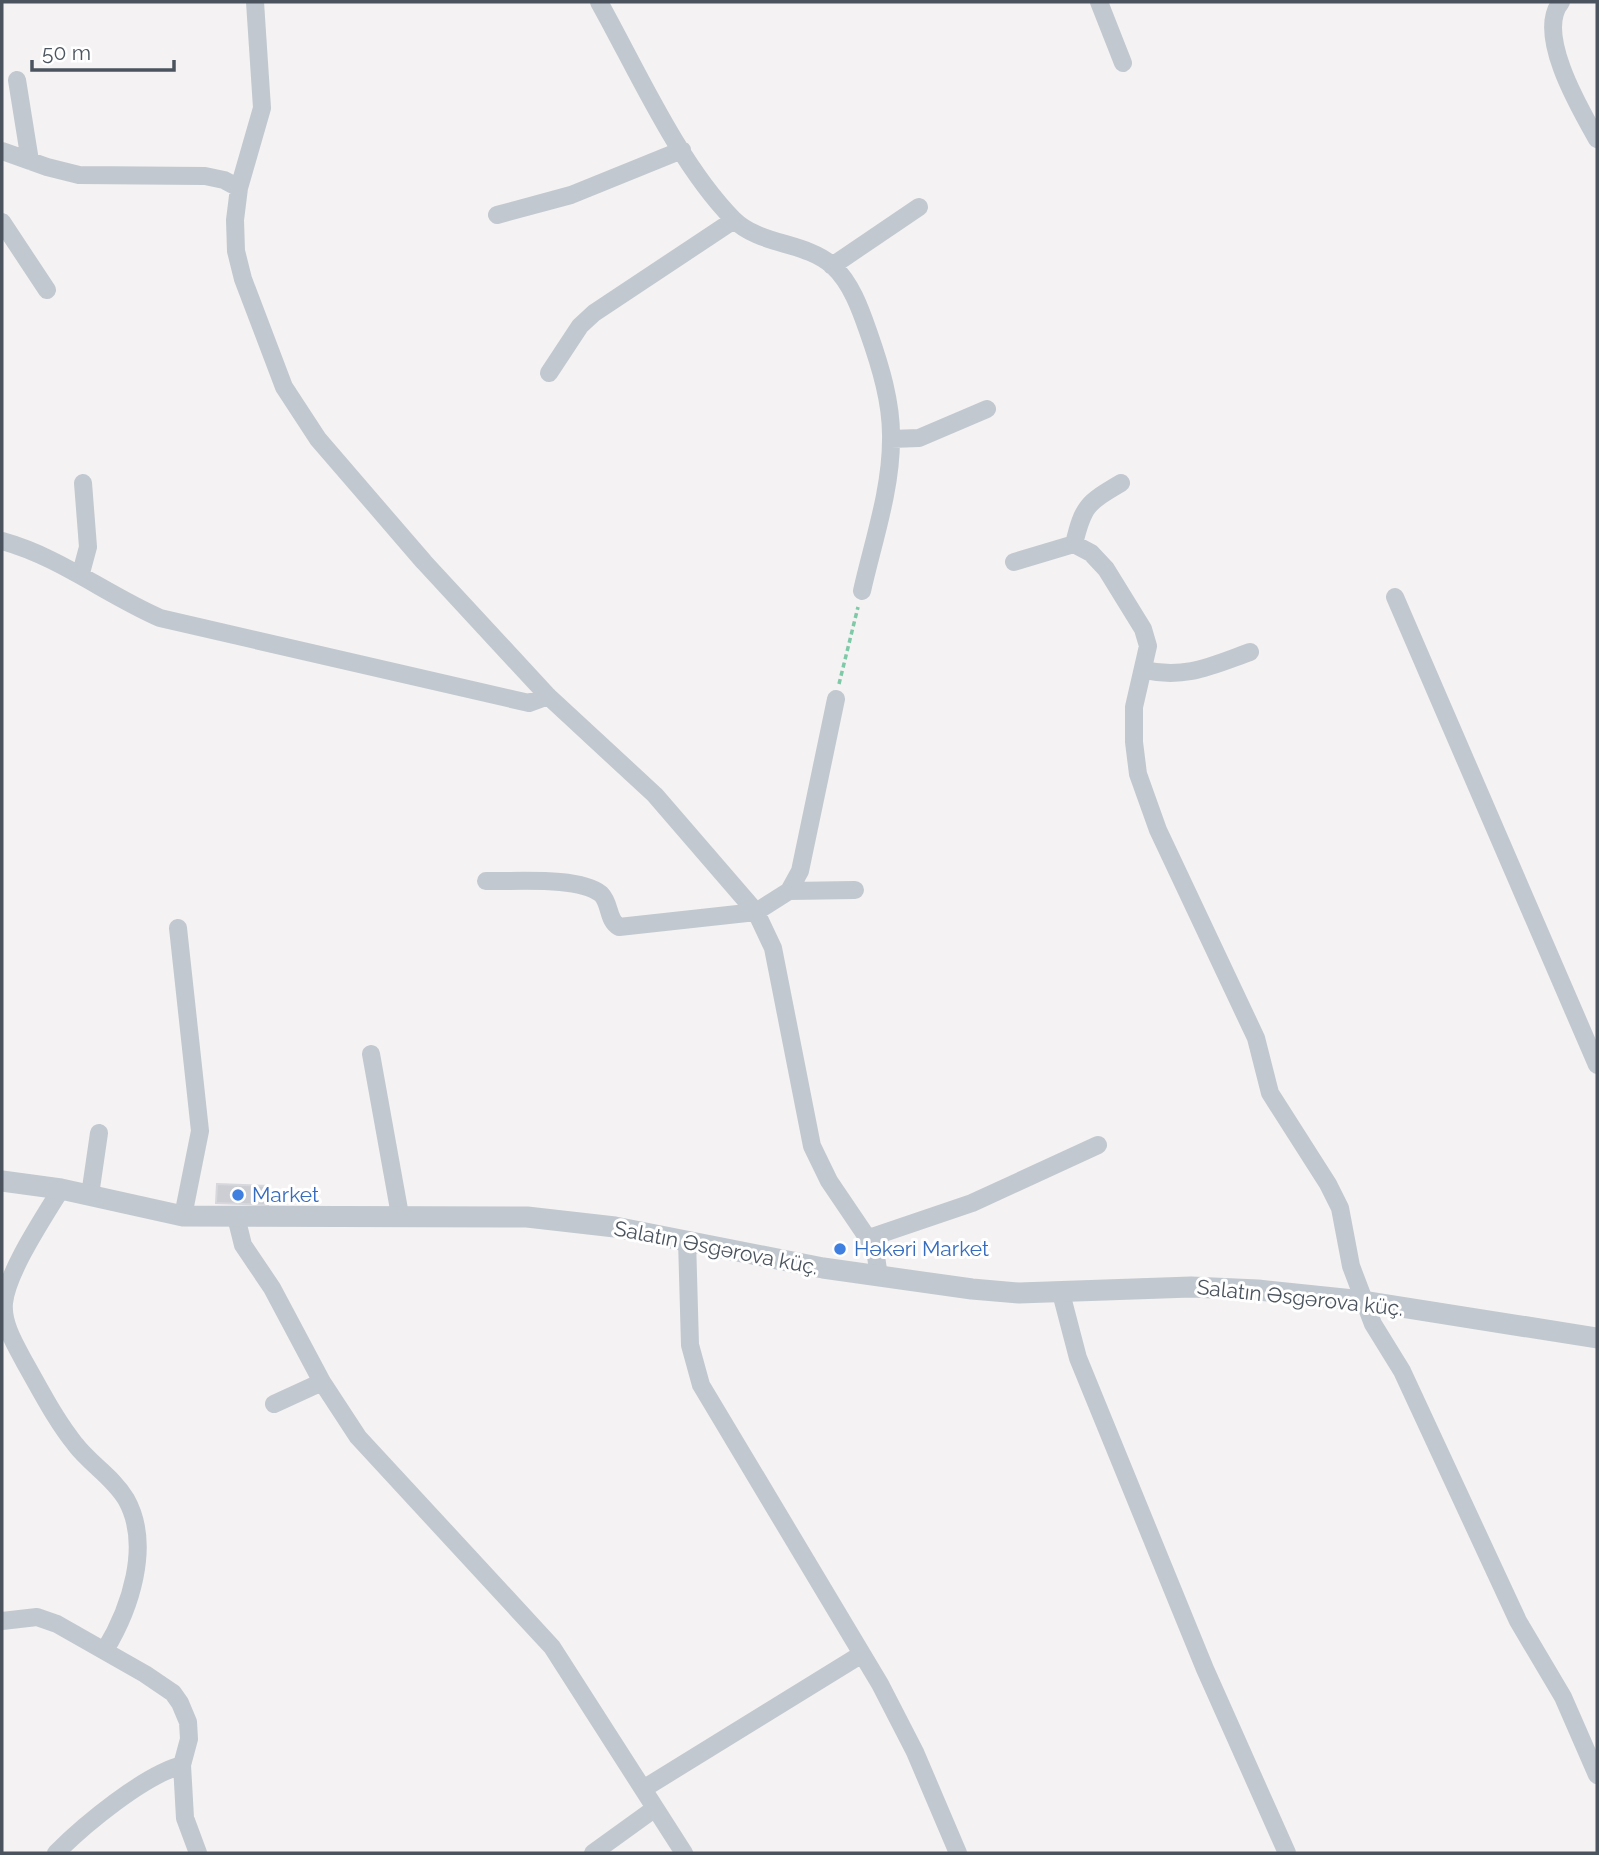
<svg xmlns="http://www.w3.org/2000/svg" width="1599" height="1855" viewBox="0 0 1599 1855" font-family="Raleway,sans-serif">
  <rect width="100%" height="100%" fill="#f4f2f2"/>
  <!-- building -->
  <path fill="#ccced4" stroke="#d7d8dd" stroke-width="2" d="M217 1184 269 1186 268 1205 216 1203Z"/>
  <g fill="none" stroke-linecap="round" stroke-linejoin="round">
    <!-- path -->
    <path stroke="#7fc9a9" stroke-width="3.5" stroke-dasharray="5 3.5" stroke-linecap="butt" d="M839 684 858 607"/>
    <!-- minor -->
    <path stroke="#c1c8cf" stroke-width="18" d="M255 2 262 108 239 188 235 220 236 251 243 279 284 387 318 439 424 562 548 696 655 795 756 912 773 948 812 1146 829 1181 875 1249 879 1277
      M599 2C637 70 678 163 733 219 760 246 805 241 833 266 851 283 860 308 868 331 880 365 892 403 891 440 891 490 873 542 862 591
      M1099 2 1123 63
      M1561 2C1535 33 1580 109 1597 139
      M17 80 30 161
      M2 151 47 167 79 175 205 176 224 180 239 188
      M497 215 571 195 682 150
      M2 222 47 290
      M832 266 919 207
      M549 373 580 326 594 313 734 220
      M891 439 919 438 987 409
      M2 541C60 557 105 594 160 618L529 703 548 696
      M1074 544C1083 506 1087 503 1121 483
      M1014 562 1074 544 1091 553 1106 569 1143 629 1148 646 1134 707V742L1138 774 1158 830 1256 1038 1270 1093 1328 1184 1340 1208 1351 1266 1373 1324 1402 1371 1518 1621 1563 1697 1597 1775
      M81 573 88 547 83 483
      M1395 597 1597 1065
      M1144 670C1186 679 1211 666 1250 652
      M486 881C515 882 578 876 601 894 611 904 607 920 619 927L756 912 789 891 800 871 836 699
      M789 891 855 890
      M178 928 200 1131 183 1216
      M371 1054 400 1215
      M61 1189C44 1217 7 1272 4 1303 2 1324 16 1346 25 1363 41 1391 55 1419 75 1444 90 1464 113 1477 126 1499 152 1545 130 1609 105 1650
      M90 1195 99 1133
      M236 1217 243 1245 272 1288 322 1382 358 1437 552 1647 684 1853
      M869 1238 972 1203 1098 1145
      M687 1240 690 1345 701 1385 880 1684 915 1752 958 1853
      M1061 1293 1078 1358 1205 1669 1287 1853
      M274 1404 322 1382
      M2 1621 37 1617 57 1624 145 1674 173 1693 180 1703 188 1722 189 1739 182 1765 185 1818 198 1853
      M643 1789 862 1654
      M56 1853C85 1824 143 1776 182 1765
      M593 1853 654 1809"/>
    <!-- tertiary -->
    <path stroke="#c1c8cf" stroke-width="21" d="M2 1181 61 1189 183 1216 527 1217 615 1227 823 1268 972 1289 1019 1293 1191 1287 1258 1290 1363 1301 1597 1338"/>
  </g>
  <!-- markers -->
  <g fill="#3f7fe0" stroke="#fff" stroke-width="2.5">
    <circle cx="238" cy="1195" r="7"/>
    <circle cx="840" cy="1249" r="7"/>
  </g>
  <g text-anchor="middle" stroke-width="6" stroke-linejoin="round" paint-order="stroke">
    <!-- shop labels -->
    <g font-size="21" fill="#366cbe" stroke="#fff" text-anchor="start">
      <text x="252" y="1202">Market</text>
      <text x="854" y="1256">Həkəri Market</text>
    </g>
    <!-- street labels -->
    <g font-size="21" fill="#4b545e" stroke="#fff">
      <text transform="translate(716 1248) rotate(11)" y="7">Salatın Əsgərova küç.</text>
      <text transform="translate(1300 1298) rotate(6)" y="7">Salatın Əsgərova küç.</text>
    </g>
  </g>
  <!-- border -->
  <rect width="1599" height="1855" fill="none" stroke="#4b545e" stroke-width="7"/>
  <!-- scale -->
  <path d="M32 60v10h142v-10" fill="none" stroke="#4b545e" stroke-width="3.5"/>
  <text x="42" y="60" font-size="21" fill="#4b545e" stroke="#ffffff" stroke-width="5" paint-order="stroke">50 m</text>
</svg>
